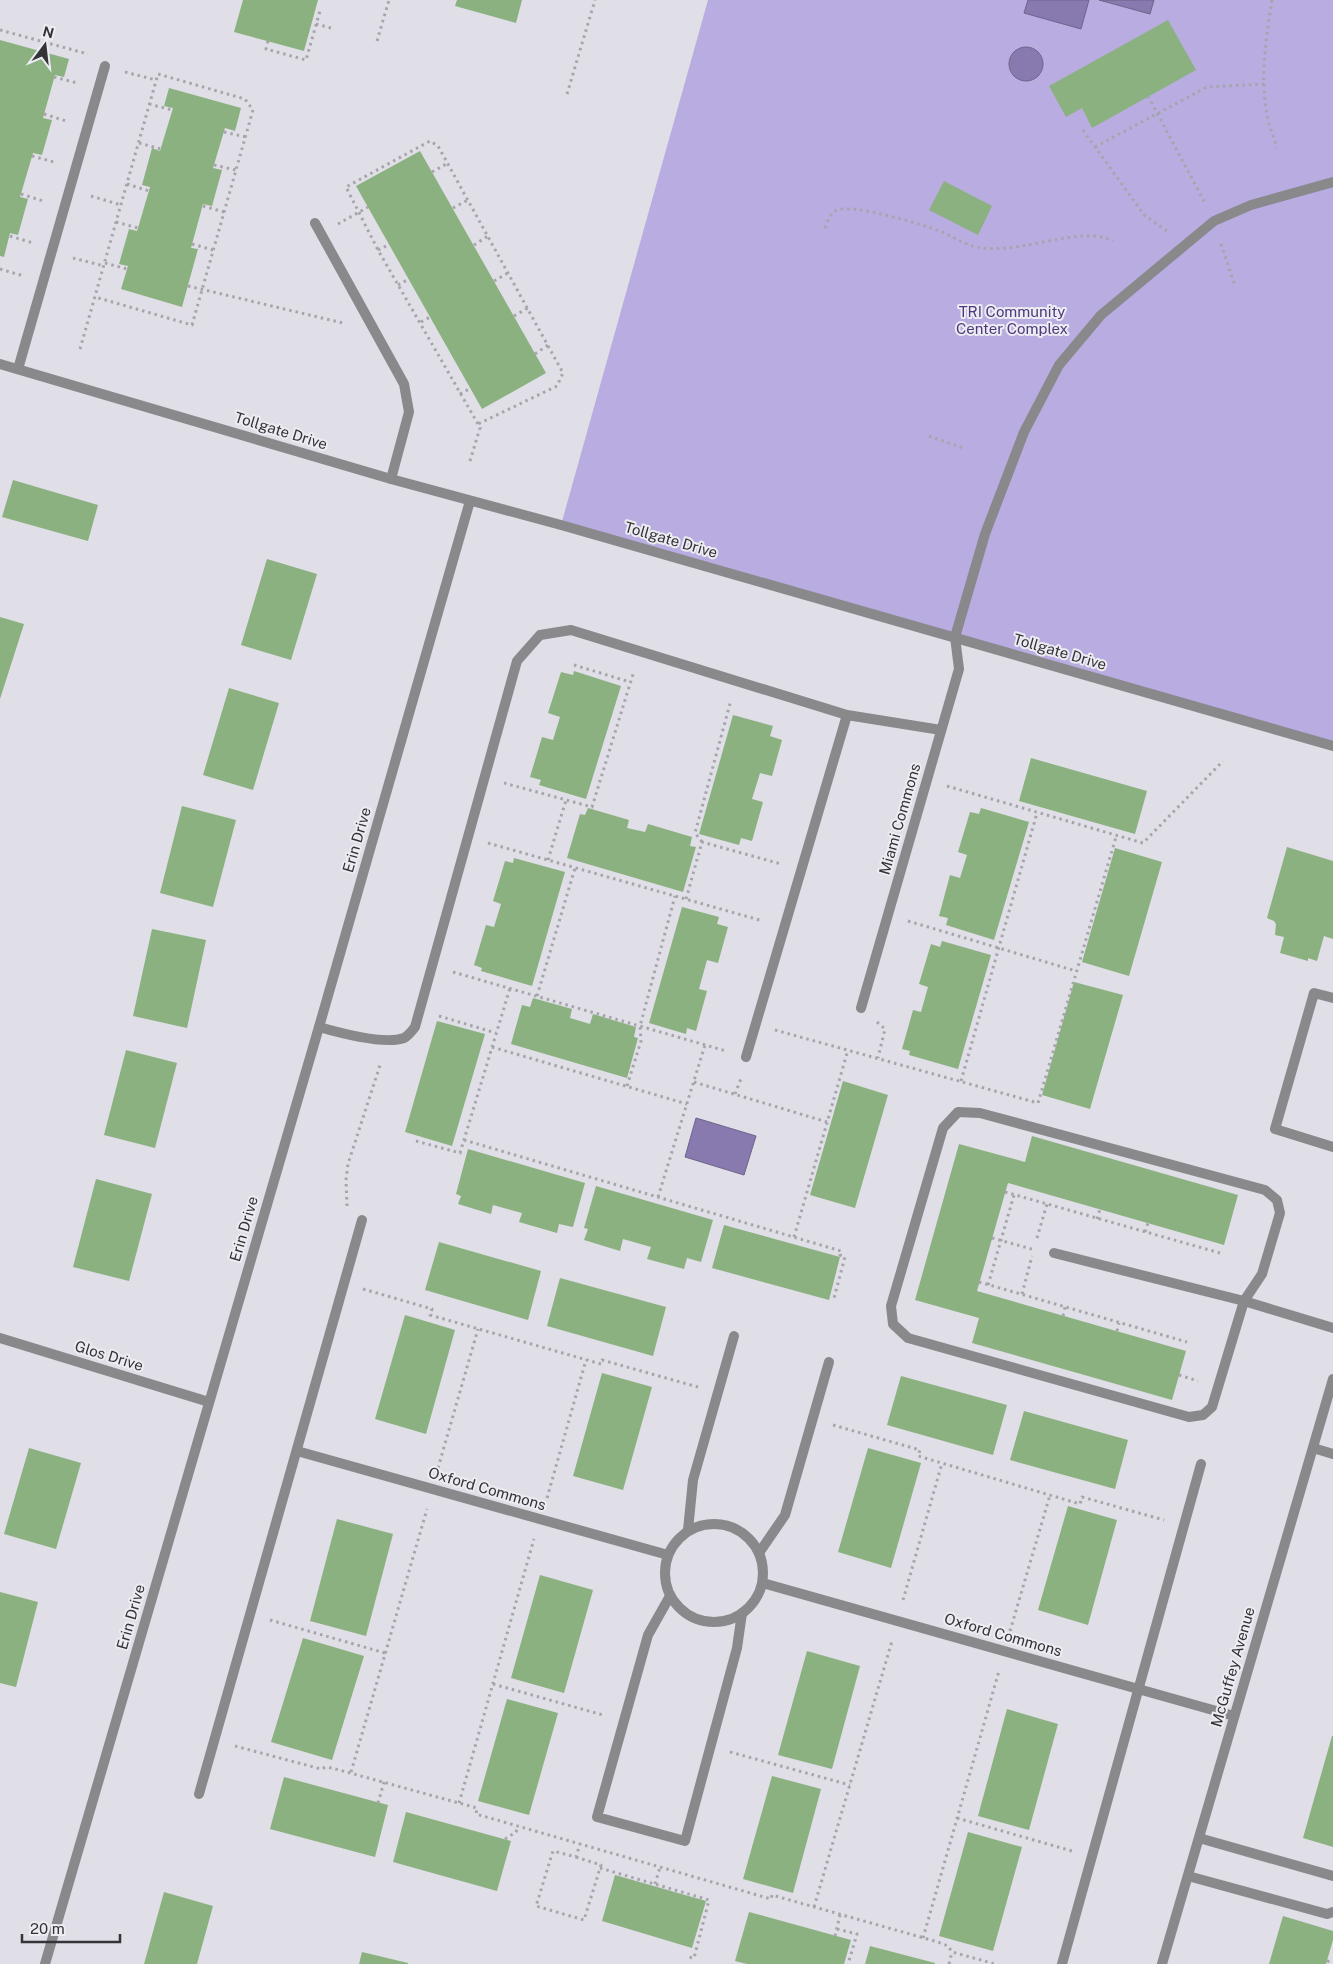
<svg xmlns="http://www.w3.org/2000/svg" width="1333" height="1964" viewBox="0 0 1333 1964" font-family="'Public Sans',sans-serif">
  <rect width="100%" height="100%" fill="#e0dee6"/>
  <!-- green -->
  <path fill="#b9ace0" d="M708 0H1333V746L561 525Z"/>
  <!-- water -->
  <path fill="#8879ae" stroke="#6f648a" d="M1028 0H1089L1081 29 1024 13Z
    M1099 0H1154L1150 14Z
    M1009 64a17 17 0 1 1 34 0a17 17 0 1 1-34 0Z
    M696 1118 756 1136 744 1175 685 1157Z"/>
  <!-- building -->
  <path fill="#8bb181" d="M243 0H318L304 51 234 32Z
    M457 0H522L516 23 455 6Z
    M1168 20 1196 70 1092 128 1082 108 1066 117 1049 86Z
    M0 40 69 59 64 77 55 75 43 118 52 120 42 155 33 153 20 197 28 199 18 235 10 233 4 257 0 256Z
    M169 88 241 108 235 131 225 128 213 168 222 170 212 206 203 204 191 248 198 249 182 307 121 289 128 266 119 264 129 229 137 231 138 228 150 187 142 185 152 148 160 151 173 108 164 106Z
    M420 151 546 373 482 409 356 186Z
    M944 181 992 206 978 235 929 210Z
    M13 480 98 505 88 541 2 517Z
    M267 559 317 574 291 660 241 645Z
    M0 617 24 624 0 699Z
    M574 671 621 686 586 799 539 785 541 780 530 777 542 737 553 740 560 717 548 713 561 672 573 675Z
    M229 688 279 703 253 790 203 775Z
    M733 715 773 726 770 736 782 740 772 776 760 773 752 799 763 802 752 841 741 838 739 845 699 834Z
    M1031 758 1147 791 1135 834 1019 801Z
    M182 806 236 820 213 907 160 893Z
    M588 808 629 820 627 828 645 832 648 824 692 837 690 846 696 847 683 892 567 858 580 814 585 815Z
    M981 808 1029 822 994 940 946 925 948 918 939 916 950 875 960 878 967 855 958 852 970 812 979 814Z
    M1287 847 1333 861V939L1324 936 1317 961 1308 958V961L1280 953 1284 937 1275 935 1276 924 1274 921 1267 918Z
    M1115 848 1162 862 1129 976 1082 962Z
    M514 858 565 872 532 986 481 971 482 968 474 965 486 925 494 927 501 904 493 901 505 861 513 863Z
    M682 907 719 917 717 924 728 927 718 963 707 960 699 989 707 991 696 1031 687 1028 686 1034 649 1023Z
    M152 929 206 940 187 1028 133 1016Z
    M942 941 991 955 958 1069 909 1055 910 1051 902 1049 913 1010 921 1012 928 987 919 984 931 944 940 947Z
    M1074 982 1123 995 1090 1109 1042 1095Z
    M533 998 572 1009 570 1018 590 1024 593 1014 636 1027 634 1037 638 1038 627 1078 511 1044 522 1005 530 1007Z
    M437 1021 485 1034 452 1146 405 1132Z
    M126 1050 177 1063 155 1148 104 1135Z
    M843 1081 888 1095 855 1208 810 1195Z
    M1032 1136 1238 1195 1224 1245 1008 1183 977 1291 1186 1351 1172 1400 972 1343 979 1318 915 1300 959 1144 1025 1162Z
    M468 1149 585 1183 573 1227 559 1224 557 1233 519 1222 522 1213 493 1205 491 1214 458 1204 461 1196 456 1194Z
    M96 1179 152 1194 129 1281 73 1267Z
    M596 1186 713 1220 701 1262 687 1258 684 1269 647 1259 651 1247 623 1239 620 1251 584 1240 588 1229 584 1228Z
    M724 1225 840 1257 829 1300 712 1268Z
    M439 1242 541 1271 528 1320 425 1290Z
    M560 1278 666 1307 653 1356 547 1326Z
    M405 1315 455 1330 426 1434 375 1419Z
    M602 1373 652 1387 623 1490 573 1476Z
    M901 1376 1007 1405 993 1455 887 1425Z
    M1024 1411 1128 1440 1115 1489 1010 1460Z
    M29 1448 81 1463 56 1549 4 1534Z
    M868 1448 921 1463 891 1568 838 1552Z
    M1068 1506 1117 1520 1088 1625 1038 1610Z
    M337 1519 393 1534 366 1636 310 1621Z
    M540 1575 593 1590 564 1693 511 1678Z
    M0 1592 38 1602 16 1687 0 1683Z
    M303 1638 364 1656 332 1760 271 1742Z
    M807 1651 860 1666 832 1769 778 1755Z
    M507 1699 558 1713 529 1815 478 1801Z
    M1007 1709 1058 1724 1029 1830 978 1816Z
    M1332 1736H1333V1847L1303 1838Z
    M772 1776 821 1789 793 1893 743 1879Z
    M284 1777 388 1805 375 1857 270 1829Z
    M406 1812 511 1841 497 1891 393 1862Z
    M968 1832 1022 1847 993 1951 939 1936Z
    M615 1875 706 1901 692 1948 602 1921Z
    M164 1892 213 1906 197 1964H144Z
    M749 1912 851 1940 844 1964H747L735 1961Z
    M1283 1916 1333 1931V1940L1326 1964H1269Z
    M870 1946 935 1963V1964H865Z
    M362 1952 408 1963V1964H359Z"/>
  <g fill="none" stroke-linecap="round" stroke-linejoin="round">
    <!-- path -->
    <path stroke="#a6a5ab" stroke-width="3" stroke-dasharray="2.5 4" stroke-linecap="butt" d="M1272 0C1266 37 1260 77 1267 115 1269 126 1274 137 1277 148
      M316 24 331 28
      M0 30 88 54
      M268 41 266 49 306 60 320 11
      M377 41 389 0
      M125 72 156 80
      M54 77 77 83
      M567 94 595 0
      M1148 96 1205 203
      M149 104 172 110
      M44 114 66 121
      M1083 130 1144 215 1167 231
      M224 132 246 137
      M139 143 161 149
      M1095 147 1207 87 1264 84
      M32 156 54 162
      M214 165 236 170
      M432 172 448 163
      M127 184 149 191
      M21 194 43 201
      M91 196 121 205
      M203 206 224 212
      M453 208 468 200
      M116 222 138 228
      M338 224 368 207
      M825 228C828 222 829 215 835 211 849 202 925 225 942 232 952 236 960 242 970 245 1010 260 1079 223 1113 241
      M10 236 33 243
      M192 244 213 250
      M1221 244 1235 286
      M474 245 488 236
      M378 250 390 244
      M73 258 104 266
      M105 263 127 269
      M0 269 24 276
      M494 281 508 273
      M398 285 409 279
      M188 286 343 323 345 322
      M514 316 528 308
      M421 322 430 317
      M80 349 158 74 245 99 253 110 192 325 95 297
      M535 354 548 345
      M460 394 471 388
      M929 436 963 448
      M470 461 480 428 478 424 378 250 346 187 430 141 438 146 563 373 557 386 478 424
      M574 665 630 682
      M504 783 592 807 634 671
      M947 786 1143 843 1223 761
      M702 842 695 833 731 700
      M488 843 763 921
      M548 860 566 800
      M686 899 702 842 781 864
      M908 921 1076 971
      M453 972 726 1051
      M537 996 575 868
      M439 1016 496 1033
      M877 1022 885 1029 878 1058
      M775 1030 1038 1103 1116 837
      M492 1047 687 1104
      M961 1081 1037 813
      M694 1082 827 1122
      M627 1086 641 1041 640 1026 675 896
      M735 1094 742 1076
      M464 1140 841 1251 840 1255 845 1257 834 1298
      M416 1141 460 1153 510 988
      M1005 1192 1220 1253
      M658 1197 705 1045
      M347 1206 346 1180 348 1164 381 1062
      M1097 1219 1100 1209
      M1145 1232 1148 1223
      M794 1237 848 1050
      M992 1238 1035 1250
      M1037 1238 1047 1204
      M979 1282 1187 1342
      M988 1285 1014 1195
      M363 1289 432 1309 430 1315 601 1364 602 1360 698 1387
      M1022 1294 1032 1256
      M1063 1316 1065 1307
      M1117 1331 1119 1323
      M1179 1375 1198 1381
      M833 1425 920 1450 918 1456 1080 1504 1082 1497 1164 1520
      M438 1468 478 1329
      M547 1498 586 1360
      M903 1600 942 1463
      M270 1620 385 1653
      M1010 1631 1050 1495
      M493 1684 603 1715
      M235 1746 321 1769 326 1767 332 1768 477 1808 476 1814 771 1899 772 1895 938 1942 948 1946 952 1952 995 1964
      M730 1752 850 1785
      M351 1772 427 1509
      M378 1803 384 1782
      M459 1803 534 1539
      M957 1818 1072 1851
      M505 1839 516 1832 518 1826
      M576 1857 601 1865 584 1920 536 1906 553 1851 576 1857 580 1844
      M600 1868 709 1900 694 1958 688 1957
      M655 1884 660 1867
      M814 1907 892 1641
      M837 1929 857 1934 848 1964
      M835 1936 840 1915
      M923 1938 999 1671
      M1327 1961 1333 1962
      M949 1964 952 1952"/>
    <!-- lane -->
    <path stroke="#89888b" stroke-width="10" d="M315 223 404 384 409 412 391 479
      M18 369 105 66
      M955 637 985 534 1024 432 1059 365 1101 315 1214 221 1251 205 1333 182
      M1333 998 1314 993 1275 1129 1333 1147
      M319 1027C340 1033 384 1045 404 1038 408 1036 412 1031 415 1027L517 661 540 635 571 630 847 715 941 730
      M746 1057 847 715
      M958 1112 980 1113 1265 1190 1277 1200 1280 1213 1262 1274 1244 1301 1212 1407 1203 1415 1189 1417 908 1338 893 1324 891 1306 943 1128Z
      M1054 1253 1244 1301 1333 1328
      M688 1530 693 1480 734 1336
      M759 1553 785 1515 829 1362
      M670 1596 648 1635 597 1817 685 1841 737 1648 742 1613
      M199 1794 362 1220
      M1199 1838 1333 1876
      M1188 1876 1327 1914 1333 1912
      M1062 1964 1201 1464"/>
    <!-- street -->
    <path stroke="#89888b" stroke-width="10" d="M0 364 391 479 561 525 1333 746
      M861 1008 959 669 955 637
      M0 1338 209 1402
      M1313 1448 1333 1454
      M297 1451 668 1555
      M665 1573a49 49 0 1 1 98 0a49 49 0 1 1-98 0Z
      M763 1583 1234 1716
      M45 1964 319 1027 470 501
      M1162 1964 1333 1379"/>
  </g>
  <g text-anchor="middle" stroke-width="4" stroke-linejoin="round" paint-order="stroke">
    <!-- park labels -->
    <g font-size="15" fill="#4f397c" stroke="#edecf3">
      <text x="1012" y="317">TRI Community<tspan x="1012" dy="17">Center Complex</tspan></text>
    </g>
    <!-- street labels -->
    <g font-size="15" fill="#343336" stroke="#edecf3">
      <text transform="translate(281 431) rotate(17)" y="5">Tollgate Drive</text>
      <text transform="translate(671 540) rotate(16)" y="5">Tollgate Drive</text>
      <text transform="translate(1060 652) rotate(16)" y="5">Tollgate Drive</text>
      <text transform="translate(900 819) rotate(-74)" y="5">Miami Commons</text>
      <text transform="translate(357 840) rotate(-74)" y="5">Erin Drive</text>
      <text transform="translate(244 1229) rotate(-74)" y="5">Erin Drive</text>
      <text transform="translate(109 1356) rotate(17)" y="5">Glos Drive</text>
      <text transform="translate(487 1489) rotate(16)" y="5">Oxford Commons</text>
      <text transform="translate(131 1617) rotate(-74)" y="5">Erin Drive</text>
      <text transform="translate(1003 1635) rotate(16)" y="5">Oxford Commons</text>
      <text transform="translate(1233 1667) rotate(-74)" y="5">McGuffey Avenue</text>
    </g>
  </g>
  <!-- north arrow -->
  <g transform="translate(45 45) rotate(15)" stroke="#edecf3" stroke-width="4" paint-order="stroke">
  <path d="M0-4L9 19L0 12L-9 19Z" fill="#343336"/>
  <text y="-8" font-size="14" font-weight="bold" text-anchor="middle" fill="#343336">N</text>
  </g>
  <!-- scale -->
  <path d="M22 1934v8h98v-8" fill="none" stroke="#343336" stroke-width="2.5"/>
  <text x="30" y="1934" font-size="15" fill="#343336" stroke="#edecf3" stroke-width="4" paint-order="stroke">20 m</text>
</svg>
